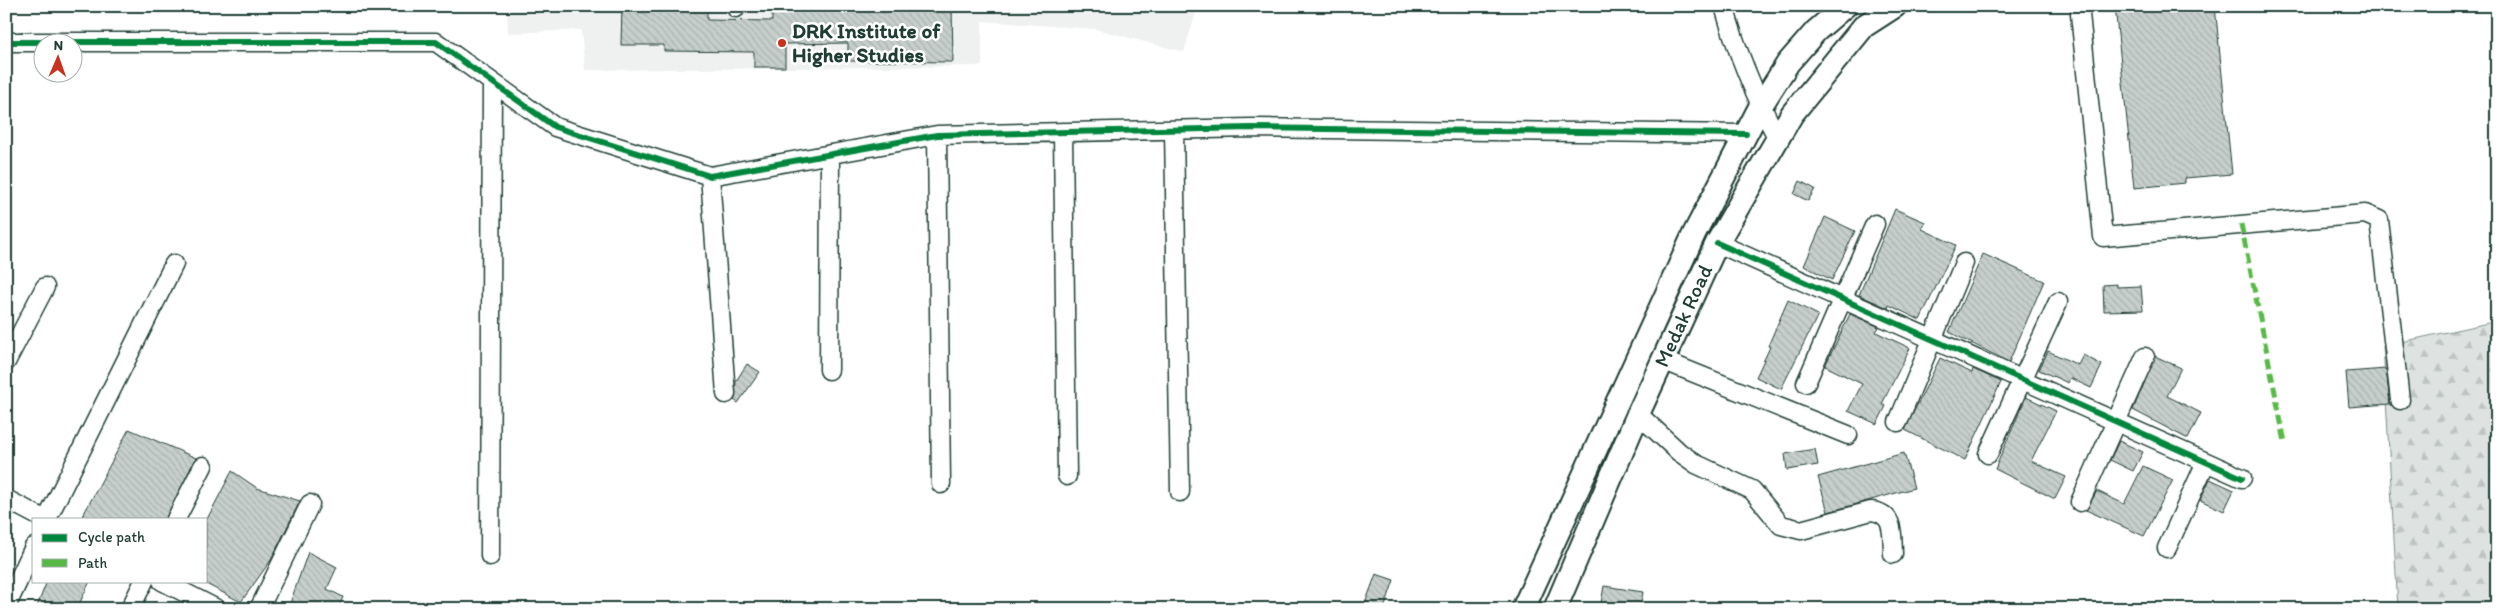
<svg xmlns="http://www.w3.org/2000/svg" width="2503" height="615" viewBox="0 0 2503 615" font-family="Itim,sans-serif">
  <defs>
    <pattern id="forest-firs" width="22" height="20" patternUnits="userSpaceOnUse" patternTransform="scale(1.25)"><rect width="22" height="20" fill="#dee3e2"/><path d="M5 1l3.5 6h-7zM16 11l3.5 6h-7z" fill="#bec4c2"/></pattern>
    <pattern id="building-back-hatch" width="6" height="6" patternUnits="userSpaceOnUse" patternTransform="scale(1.25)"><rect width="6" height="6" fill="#c7cfcc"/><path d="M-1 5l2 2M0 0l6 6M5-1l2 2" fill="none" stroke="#aab3b0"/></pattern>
  </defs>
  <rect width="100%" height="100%" fill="#fff"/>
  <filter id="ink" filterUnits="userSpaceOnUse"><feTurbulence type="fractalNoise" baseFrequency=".02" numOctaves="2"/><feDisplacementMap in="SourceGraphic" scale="10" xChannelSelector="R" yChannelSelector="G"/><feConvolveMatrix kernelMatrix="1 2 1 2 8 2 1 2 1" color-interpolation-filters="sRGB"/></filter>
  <g filter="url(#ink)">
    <!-- built -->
    <path fill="#eef1f0" d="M507 6H1198L1184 52 1095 29 982 21V66L585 70 581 30 508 33Z"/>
    <!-- forest -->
    <path fill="url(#forest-firs)" stroke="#7e908b" d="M2497 321V609H2398L2383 346Z"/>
    <!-- building -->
    <path fill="url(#building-back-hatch)" stroke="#1f3d34" d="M622 6H707V20L772 21V6H952L953 62 848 61V43L785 44V67H754V52L664 51V45H621Z
      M2115 6H2215L2232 174 2185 178V183L2134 188Z
      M1800 181 1815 189 1808 201 1794 194Z
      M1895 209 1925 222 1922 229 1956 245 1920 320 1889 305 1888 308 1859 295Z
      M1825 217 1855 231 1832 280 1804 266Z
      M1983 254 2044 281 2009 362 1949 332Z
      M2117 284V287L2141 286 2143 310 2104 311 2103 285Z
      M1788 300 1818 315 1781 389 1756 377 1770 347 1768 346Z
      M1850 314 1879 327 1876 332 1910 348 1882 404 1886 406 1877 424 1848 411 1862 384 1825 366Z
      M2048 351 2078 365 2083 355 2102 365 2091 388 2070 378 2068 383 2039 370Z
      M2155 356 2181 368 2167 396 2201 413 2188 439 2133 410Z
      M1940 358 1972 373 1973 369 2001 382 1965 460 1905 430Z
      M747 364 760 372 738 403 734 400 736 381Z
      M2386 369 2390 404 2349 407 2346 372Z
      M2026 397 2056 411 2031 461 2066 477 2055 499 1995 469Z
      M129 429 196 458 166 519H81Z
      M2119 441 2143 452 2133 471 2110 460Z
      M1815 449 1818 465 1787 470 1785 454Z
      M1904 453 1914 488 1828 512 1818 477Z
      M2143 466 2173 480 2144 536 2086 510 2097 491 2124 504Z
      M232 471 257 488 300 501 271 560 241 602 206 584V521Z
      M2210 479 2234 490 2224 511 2200 500Z
      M308 552 337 567 327 589 343 597 338 609H288Z
      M1376 574 1394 580 1384 609H1363Z
      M47 581H90L77 609H36Z
      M1604 586 1643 592 1640 609H1600Z"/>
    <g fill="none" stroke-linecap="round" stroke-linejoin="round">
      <!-- minor casing -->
      <g stroke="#1f3d34" stroke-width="21">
        <path id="minor" d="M1724 6C1737 53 1755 96 1778 139
          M2081 6 2080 14 2103 237 2365 214 2379 220 2400 400
          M736 8V6
          M6 42H436L555 127 710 176 937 135 1251 128 1746 134
          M1174 130 1180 492
          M1063 132 1067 476
          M937 135 941 484
          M710 176 726 394
          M1717 243 2242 478
          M1662 360 1848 435
          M6 362 45 287
          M829 370 830 154
          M1806 383 1875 224
          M1638 414 1679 452 1696 464 1752 490 1781 525 1801 530 1871 511C1895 513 1892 534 1893 554
          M1898 422 1964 263
          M1988 454 2058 302
          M6 499 44 519
          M2080 502 2145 357
          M47 519 174 264
          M176 519 203 466
          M2167 548 2206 462
          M490 556 492 82
          M162 581 217 609
          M6 607 34 547
          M130 609 144 581
          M259 609 310 504"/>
      </g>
      <!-- major casing -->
      <g stroke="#1f3d34" stroke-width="26">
        <g id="major">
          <path d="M1523 609 1694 234 1760 107 1788 63 1816 31 1845 6"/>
          <path id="s1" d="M1555 609 1638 414 1717 243 1792 114 1864 26 1895 6"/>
        </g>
      </g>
      <!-- minor -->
      <use href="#minor" stroke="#fff" stroke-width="18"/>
      <!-- major -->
      <use href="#major" stroke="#fff" stroke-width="22"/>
      <!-- quiet -->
      <path stroke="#58b947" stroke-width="5" stroke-dasharray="10 5" stroke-linecap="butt" d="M2241 224 2285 442"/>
      <!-- cycleway casing -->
      <g stroke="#fff" stroke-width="9">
        <path id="cycleway" d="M6 42H436L555 127 710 176 937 135 1251 128 1746 134
          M1717 243 2242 478"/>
      </g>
      <!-- cycleway -->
      <use href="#cycleway" stroke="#00873e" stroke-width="6"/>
    </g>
  </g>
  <!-- markers -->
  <circle fill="#c8321e" stroke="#fff" stroke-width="2" cx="782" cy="43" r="5"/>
  <g text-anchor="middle" stroke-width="5" stroke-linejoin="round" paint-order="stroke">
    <!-- poi labels -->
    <g font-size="21" font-weight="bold" fill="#1f3d34" stroke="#fff" text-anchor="start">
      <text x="792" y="38">DRK Institute of<tspan x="792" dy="24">Higher Studies</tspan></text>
    </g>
    <!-- street labels -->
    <g font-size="21" fill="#1f3d34" stroke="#fff">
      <text dy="7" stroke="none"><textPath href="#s1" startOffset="320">Medak Road</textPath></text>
    </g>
  </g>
  <!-- margin -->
  <rect width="2503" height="615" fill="none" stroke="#fff" stroke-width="25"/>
  <rect x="12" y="12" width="2478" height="590" fill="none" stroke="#1f3d34" stroke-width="2" filter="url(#ink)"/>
  <!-- legend -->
  <rect x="32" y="518" width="175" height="65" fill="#ffffff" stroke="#a5b1ae"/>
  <rect x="42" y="534" width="25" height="8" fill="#00873e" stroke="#a5b1ae"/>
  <text x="78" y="542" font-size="15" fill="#1f3d34">Cycle path</text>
  <rect x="42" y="559" width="25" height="8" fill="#58b947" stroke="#a5b1ae"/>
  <text x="78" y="568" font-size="15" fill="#1f3d34">Path</text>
  <!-- north arrow -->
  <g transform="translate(58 58) rotate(2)"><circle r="24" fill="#ffffff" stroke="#a5b1ae"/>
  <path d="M0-4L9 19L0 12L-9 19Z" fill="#c8321e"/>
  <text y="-8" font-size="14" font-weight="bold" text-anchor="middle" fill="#1f3d34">N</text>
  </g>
</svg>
